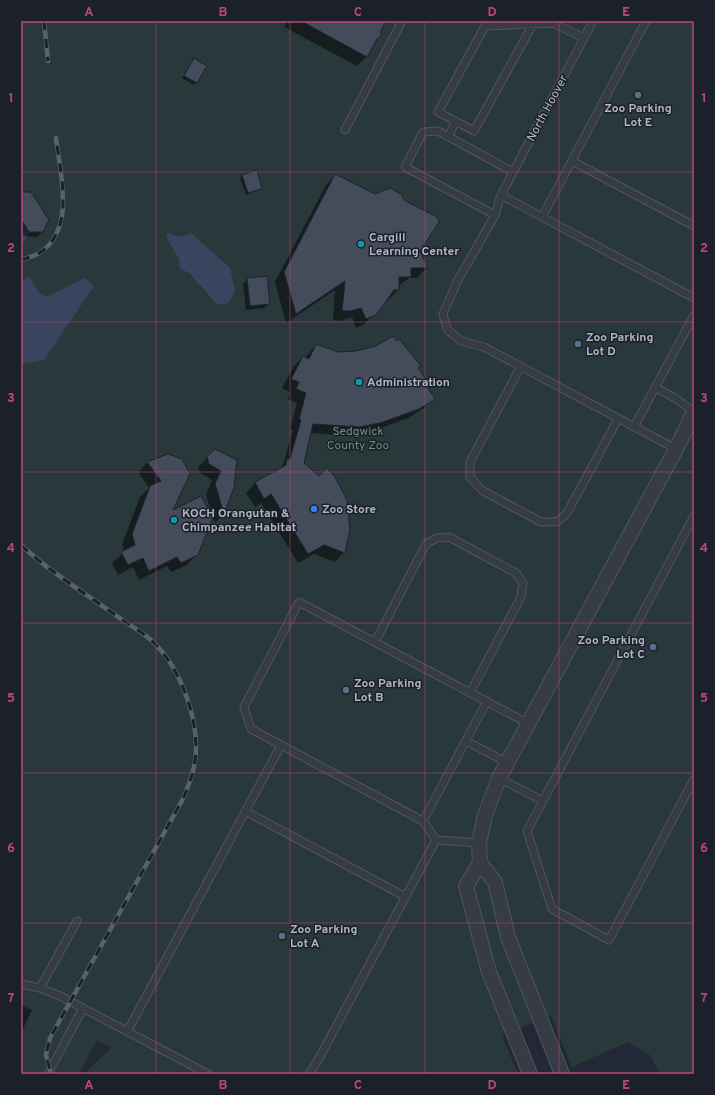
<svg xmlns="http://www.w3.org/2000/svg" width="715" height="1095" viewBox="0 0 715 1095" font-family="Overpass,sans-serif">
  <rect width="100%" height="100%" fill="#232836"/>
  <!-- green -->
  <path fill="#29383b" d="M21 21H694V1073L660 1074 651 1056 628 1042 572 1067 551 1016 502 1036 518 1074H84L111 1048 97 1040 79 1074H21Z"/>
  <!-- water -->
  <path fill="#39445e" d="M21 219 29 232 21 247Z
    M168 233 179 237 191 233 230 268 235 290 231 299 225 305 217 304 190 274 180 268 179 259 166 237Z
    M29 276 38 291 46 297 85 278 94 286 44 360 21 364V282Z"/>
  <!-- shadow -->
  <path fill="#0007" d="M287 21H385L380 30V36L374 42 367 56 357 66 284 27Z
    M194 60 205 66 194 85 182 78Z
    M335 175 419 251 426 268 417 278H409L398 286V290L389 299H386L365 324 356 328 352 317 340 321 333 320 335 290 286 323 275 282 326 185Z
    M242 176 261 188 246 195 240 178Z
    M21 193 42 232 37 237 24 236 21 231Z
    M248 279 269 303 264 308 246 310 243 284Z
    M316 345 338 353 417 369 433 398 424 408 408 418 370 432 349 436 310 433 302 463 346 501 349 529 344 552 335 562 314 554 298 563 261 503 255 507 246 493 255 483 278 470 283 465 293 429H290L297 403 287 399 290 392 282 388 294 366 303 357 305 358Z
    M215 450 233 488 223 514 215 523 206 495 212 480 200 473 198 467Z
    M168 455 171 512 197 554 187 565 171 572 167 566 139 580 133 567 118 575 112 563 124 552 122 544 140 497 149 488 138 472 148 462Z
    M21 1005 32 1010 21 1033Z"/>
  <!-- building -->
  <path fill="#444b5a" stroke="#1d222d" d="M301 21H386L381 30V36L377 39 367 57Z
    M194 58 207 66 197 83 184 76Z
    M257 170 262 189 248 193 242 175Z
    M335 174 375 194 390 188 402 195 404 200 437 217 439 222 420 251 428 268H411V277H399V290H394L376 315 366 319 361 308 351 311H342L345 281 296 314 284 272Z
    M21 192H31L49 220 43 232H29L21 219Z
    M267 276 270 304 250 306 247 278Z
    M393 336 397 341 399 339 421 366 418 368 425 378 423 380 435 399 419 409 380 423 359 427 313 424 304 463 319 476 327 468 335 477 347 500 350 529 345 553 324 545 308 554 271 494 264 499 255 482 286 465 287 459H290L301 420 299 419 306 393 296 389 299 382 291 379 303 356 309 359 316 344 338 352 356 351 376 346Z
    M215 449 237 460 234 488 224 514 215 484 221 471 209 464 207 457Z
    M168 454 182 459 190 474 173 510 201 496 213 517 198 555 181 563 177 557 149 571 143 558 128 565 121 552 135 545 132 534 150 486 161 481 147 462Z"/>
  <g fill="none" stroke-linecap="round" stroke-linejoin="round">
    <!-- service casing -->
    <g stroke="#515561" stroke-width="9">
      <path id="service" d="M593 21 501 195 495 215 457 282 443 314 447 329 461 341 484 347 676 449
        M533 24 474 131 438 112 485 26 553 23 584 38
        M345 130 402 21
        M448 137 456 121
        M572 161 694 226
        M501 195 694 298
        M495 215 405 167 423 132 438 131 513 172
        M542 217 646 21
        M521 366 470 462V477L483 491 541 522H557L567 513 618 419
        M655 387 675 398 694 412
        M634 427 694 315
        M694 516 527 831 552 909 609 940 694 779
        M375 642 426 544 437 538 449 537 516 573 523 583 521 597 470 693
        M466 741 508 763
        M499 778 543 801
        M245 811 406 897
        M423 821 487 701
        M479 843 436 840 423 821 251 729 244 707 299 602 529 724
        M21 984 40 988 60 996 208 1074
        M40 988 77 921
        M127 1032 281 745
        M48 1074 83 1008
        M309 1074 317 1062 436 840"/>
    </g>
    <!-- minor casing -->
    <g stroke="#515561" stroke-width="16">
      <path id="minor" d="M480 863 495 882 508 937 562 1074
        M530 1074 489 972 466 886 480 863 479 843 485 815 499 778 676 449 694 412"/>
    </g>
    <!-- service -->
    <use href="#service" stroke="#363b46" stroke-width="7"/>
    <!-- minor -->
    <use href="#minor" stroke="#363b46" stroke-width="14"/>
    <!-- rail casing -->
    <g stroke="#5a606f" stroke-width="4.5">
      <path id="rail" d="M44 21 48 61
        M21 260C27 258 35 256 41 252 76 227 60 173 56 138
        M21 545C51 573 88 595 121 619 131 626 142 632 151 640 182 668 204 729 193 771 191 780 187 788 184 797L50 1038 46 1055 51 1074"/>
    </g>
    <!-- rail -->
    <use href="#rail" stroke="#1b202b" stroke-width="3" stroke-dasharray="9" stroke-linecap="butt"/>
  </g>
  <!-- grid -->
  <path fill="none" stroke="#bd477a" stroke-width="1" stroke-opacity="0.55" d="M156 21V1074M290 21V1074M425 21V1074M559 21V1074M21 172H694M21 322H694M21 472H694M21 623H694M21 773H694M21 923H694"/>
  <!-- markers -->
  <g fill="#5c6f8a" stroke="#1b202b" stroke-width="1.5">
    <circle cx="638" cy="95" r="4"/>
    <circle cx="578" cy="344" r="4"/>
    <circle cx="653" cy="647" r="4"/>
    <circle cx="346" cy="690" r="4"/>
    <circle cx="282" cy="936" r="4"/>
  </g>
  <g fill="#0f9aa8" stroke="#1b202b" stroke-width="1.5">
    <circle cx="361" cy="244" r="4"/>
    <circle cx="359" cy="382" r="4"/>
    <circle cx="174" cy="520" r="4"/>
  </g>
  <circle fill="#3f7fe0" stroke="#1b202b" stroke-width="1.5" cx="314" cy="509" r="4"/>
  <g text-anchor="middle" stroke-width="3" stroke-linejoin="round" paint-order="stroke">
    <!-- street labels -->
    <g font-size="12" fill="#b1b5c3" stroke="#1b202b">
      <text transform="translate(547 108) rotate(-62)" y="4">North Hoover</text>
    </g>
    <!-- poi labels -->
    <g font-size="12" font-weight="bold" fill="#b1b5c3" stroke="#1b202b" text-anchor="start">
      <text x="638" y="112" text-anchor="middle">Zoo Parking<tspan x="638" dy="14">Lot E</tspan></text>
      <text x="369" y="241">Cargill<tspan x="369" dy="14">Learning Center</tspan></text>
      <text x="586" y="341">Zoo Parking<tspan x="586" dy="14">Lot D</tspan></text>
      <text x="367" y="386">Administration</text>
      <text x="322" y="513">Zoo Store</text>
      <text x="182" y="517">KOCH Orangutan &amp;<tspan x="182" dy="14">Chimpanzee Habitat</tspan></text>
      <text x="645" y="644" text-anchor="end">Zoo Parking<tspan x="645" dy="14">Lot C</tspan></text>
      <text x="354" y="687">Zoo Parking<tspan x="354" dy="14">Lot B</tspan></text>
      <text x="290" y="933">Zoo Parking<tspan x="290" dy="14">Lot A</tspan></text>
    </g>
    <!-- park labels -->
    <g font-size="12" fill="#6b9178" stroke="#1b202b">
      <text x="358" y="435">Sedgwick<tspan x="358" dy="14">County Zoo</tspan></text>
    </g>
  </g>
  <!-- border -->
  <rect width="715" height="1095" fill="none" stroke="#1b202b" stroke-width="44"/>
  <rect x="22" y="22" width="671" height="1051" fill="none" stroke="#bd477a" stroke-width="1.5"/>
  <g font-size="13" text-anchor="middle" font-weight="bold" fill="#bd477a">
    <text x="89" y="16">A</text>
    <text x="223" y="16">B</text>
    <text x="358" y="16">C</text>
    <text x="492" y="16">D</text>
    <text x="626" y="16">E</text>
    <text x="11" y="102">1</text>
    <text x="704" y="102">1</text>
    <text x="11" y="252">2</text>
    <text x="704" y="252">2</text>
    <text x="11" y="402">3</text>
    <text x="704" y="402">3</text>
    <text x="11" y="552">4</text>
    <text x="704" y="552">4</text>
    <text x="11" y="702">5</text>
    <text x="704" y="702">5</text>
    <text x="11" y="852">6</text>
    <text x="704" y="852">6</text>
    <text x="11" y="1002">7</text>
    <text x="704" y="1002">7</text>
    <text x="89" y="1089">A</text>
    <text x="223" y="1089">B</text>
    <text x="358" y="1089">C</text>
    <text x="492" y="1089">D</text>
    <text x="626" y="1089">E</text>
  </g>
</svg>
